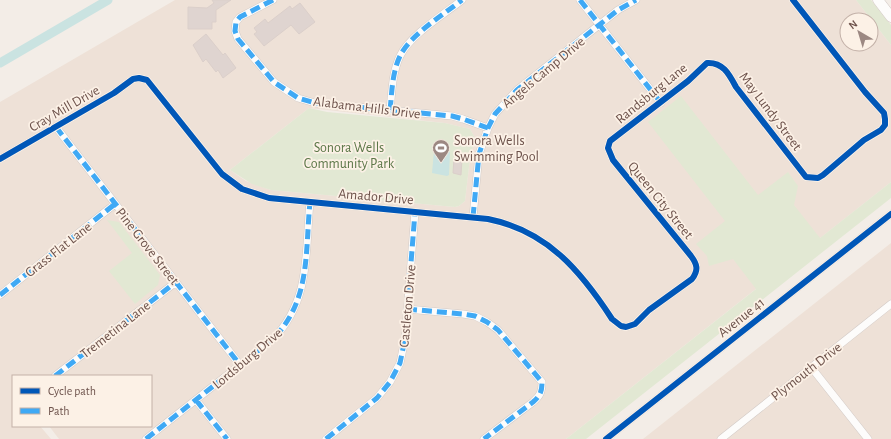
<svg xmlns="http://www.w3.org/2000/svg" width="891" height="439" viewBox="0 0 891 439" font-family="'Alegreya Sans',sans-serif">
  <rect width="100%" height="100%" fill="#f3ede7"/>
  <!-- residential -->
  <path fill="#eee1d7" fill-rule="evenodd" d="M175 0H856L891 45V182L566 439H59L49 426H151V376H13V426H40L51 439H0V102ZM847 20H871V44H847ZM309 108 445 123 470 129 475 138 470 158 465 201 459 206 455 207 271 190 246 181 230 170Z
    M891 243V439H643Z"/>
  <!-- green -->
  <path fill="#e2e8d3" d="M856 0H871L891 25V45Z
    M681 96 758 195 788 172 798 186 794 205 820 238 891 182V198L586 439H566L756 289 733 259 709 266 707 256 696 244 725 221 648 122Z
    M309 108 327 112 445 123 470 129 475 138 470 158 465 201 459 206 455 207 271 190 252 184 230 170Z
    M107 220 119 222 160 275 158 285 135 304 109 271 132 253Z"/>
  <!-- water -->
  <path fill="#cae3e1" d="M436 150 450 152 449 175 447 176 432 173 434 151Z"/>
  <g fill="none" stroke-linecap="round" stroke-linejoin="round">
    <!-- canal -->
    <path stroke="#cae3e1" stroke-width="9" d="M0 63 108 0"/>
  </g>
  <!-- building -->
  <path fill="#dfd4d0" stroke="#dbcfca" d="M212 0H231L216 10V22H212V29H188V7L207 8 214 3Z
    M300 3 315 22 299 34 291 25 264 46 254 34 257 32 254 28 265 19 268 23 290 6 292 9Z
    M206 34 223 55 225 53 236 68 223 78 218 70 216 72 206 59 203 62 193 45Z
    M454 158 462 159 461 175 453 173Z"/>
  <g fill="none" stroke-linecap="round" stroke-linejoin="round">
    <!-- street casing -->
    <g stroke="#d2cac6" stroke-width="8">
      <path id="street" d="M273 0 240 17 236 22 235 31 238 39 274 82 298 98 315 103 452 116 463 119 488 128
        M580 0 661 103
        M390 110C392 92 392 73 400 56 410 35 443 15 462 0
        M56 127 240 365
        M0 159 114 93 133 79 139 78 147 80 222 174 242 189 269 198 488 219C547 231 580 270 612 319L621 326 626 327 635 324 649 310 692 279C699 270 697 264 691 256L613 160 608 148 610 141 688 81 707 63C723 62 729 74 736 87L806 177 818 178 823 175 864 140 881 130 885 125V119L884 113 865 92 793 0
        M473 217 479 154 488 128 495 114 517 90 618 10 636 0
        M0 295 115 204
        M407 309 463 314 475 316 487 322 498 330 542 382C542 392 540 396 533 402L484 439
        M811 367 868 439
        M55 376 176 282
        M196 400 227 439
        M146 439 273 339C311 300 305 253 310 202
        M326 439 377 398 390 382 400 363 405 339 415 212
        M606 439 891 214
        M721 439 891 304"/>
    </g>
    <!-- secondary casing -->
    <g stroke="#d2c8c4" stroke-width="11">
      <path id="secondary" d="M878 0 891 17"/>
    </g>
    <!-- street -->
    <use href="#street" stroke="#fdfcfb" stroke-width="7"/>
    <!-- secondary -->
    <use href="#secondary" stroke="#fdfcfb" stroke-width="10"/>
    <!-- quiet -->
    <path stroke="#3fa9f5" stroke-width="5" stroke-dasharray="10 5" stroke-linecap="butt" d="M273 0 240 17 236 22 235 31 238 39 274 82 298 98 315 103 452 116 463 119 488 128
      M580 0 661 103
      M390 110C392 92 392 73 400 56 410 35 443 15 462 0
      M56 127 240 365
      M473 217 479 154 488 128 495 114 517 90 618 10 636 0
      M0 295 115 204
      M407 309 463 314 475 316 487 322 498 330 542 382C542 392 540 396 533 402L484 439
      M55 376 176 282
      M196 400 227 439
      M146 439 273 339C311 300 305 253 310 202
      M326 439 377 398 390 382 400 363 405 339 415 212"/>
    <!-- cycleway casing -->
    <g stroke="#fcf1e6" stroke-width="8">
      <path id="cycleway" d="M0 159 114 93 133 79 139 78 147 80 222 174 242 189 269 198 488 219C547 231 580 270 612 319L621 326 626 327 635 324 649 310 692 279C699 270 697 264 691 256L613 160 608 148 610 141 688 81 707 63C723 62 729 74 736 87L806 177 818 178 823 175 864 140 881 130 885 125V119L884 113 865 92 793 0
        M606 439 891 214"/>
    </g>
    <!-- cycleway -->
    <use href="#cycleway" stroke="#0057b8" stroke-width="6"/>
  </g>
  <!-- icons -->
  <defs>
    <g id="stadium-pin" transform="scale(0.9)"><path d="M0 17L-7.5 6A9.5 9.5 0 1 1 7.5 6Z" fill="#9c8882" stroke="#fcf1e6"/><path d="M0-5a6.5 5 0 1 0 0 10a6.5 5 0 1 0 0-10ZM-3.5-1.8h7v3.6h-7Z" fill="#fff"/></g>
  </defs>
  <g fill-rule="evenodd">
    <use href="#stadium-pin" x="441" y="148"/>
  </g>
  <g text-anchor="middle" stroke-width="3.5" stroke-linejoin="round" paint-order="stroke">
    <!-- street labels -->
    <g font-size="14" fill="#6d524b" stroke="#fcf1e6">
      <text transform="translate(543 72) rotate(-40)" y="5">Angels Camp Drive</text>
      <text transform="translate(651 93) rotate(-39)" y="5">Randsburg Lane</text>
      <text transform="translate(367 107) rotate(7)" y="5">Alabama Hills Drive</text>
      <text transform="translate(64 108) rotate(-30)" y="5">Cray Mill Drive</text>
      <text transform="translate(771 111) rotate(53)" y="5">May Lundy Street</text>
      <text transform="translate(376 196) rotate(5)" y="5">Amador Drive</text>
      <text transform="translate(661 200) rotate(51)" y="5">Queen City Street</text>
      <text transform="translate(148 246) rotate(52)" y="5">Pine Grove Street</text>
      <text transform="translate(58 249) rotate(-38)" y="5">Grass Flat Lane</text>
      <text transform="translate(407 306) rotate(-85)" y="5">Castleton Drive</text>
      <text transform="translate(741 317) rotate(-38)" y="5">Avenue 41</text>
      <text transform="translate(115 329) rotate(-38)" y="5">Tremetina Lane</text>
      <text transform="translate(247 358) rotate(-40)" y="5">Lordsburg Drive</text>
      <text transform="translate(806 371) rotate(-38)" y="5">Plymouth Drive</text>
    </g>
    <!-- poi labels -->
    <g font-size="14" fill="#6d524b" stroke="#fcf1e6" text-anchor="start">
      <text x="454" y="145">Sonora Wells<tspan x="454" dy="16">Swimming Pool</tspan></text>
    </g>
    <!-- park labels -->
    <g font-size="14" fill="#5c7748" stroke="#fcf1e6">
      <text x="349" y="152">Sonora Wells<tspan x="349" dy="16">Community Park</tspan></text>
    </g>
  </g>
  <!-- legend -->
  <rect x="12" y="375" width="140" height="52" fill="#fcf1e6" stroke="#c3b1a8"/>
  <rect x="20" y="388" width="20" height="6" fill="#0057b8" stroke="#c3b1a8"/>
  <text x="48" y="395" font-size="12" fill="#6d524b">Cycle path</text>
  <rect x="20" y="408" width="20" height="6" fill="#3fa9f5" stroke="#c3b1a8"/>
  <text x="48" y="415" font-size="12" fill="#6d524b">Path</text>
  <!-- north arrow -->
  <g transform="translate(859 32) rotate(322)"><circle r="19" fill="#fcf1e6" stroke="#c3b1a8"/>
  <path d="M0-3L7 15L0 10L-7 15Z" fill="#9c8882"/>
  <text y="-6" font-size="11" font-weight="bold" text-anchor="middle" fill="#6d524b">N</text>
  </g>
</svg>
